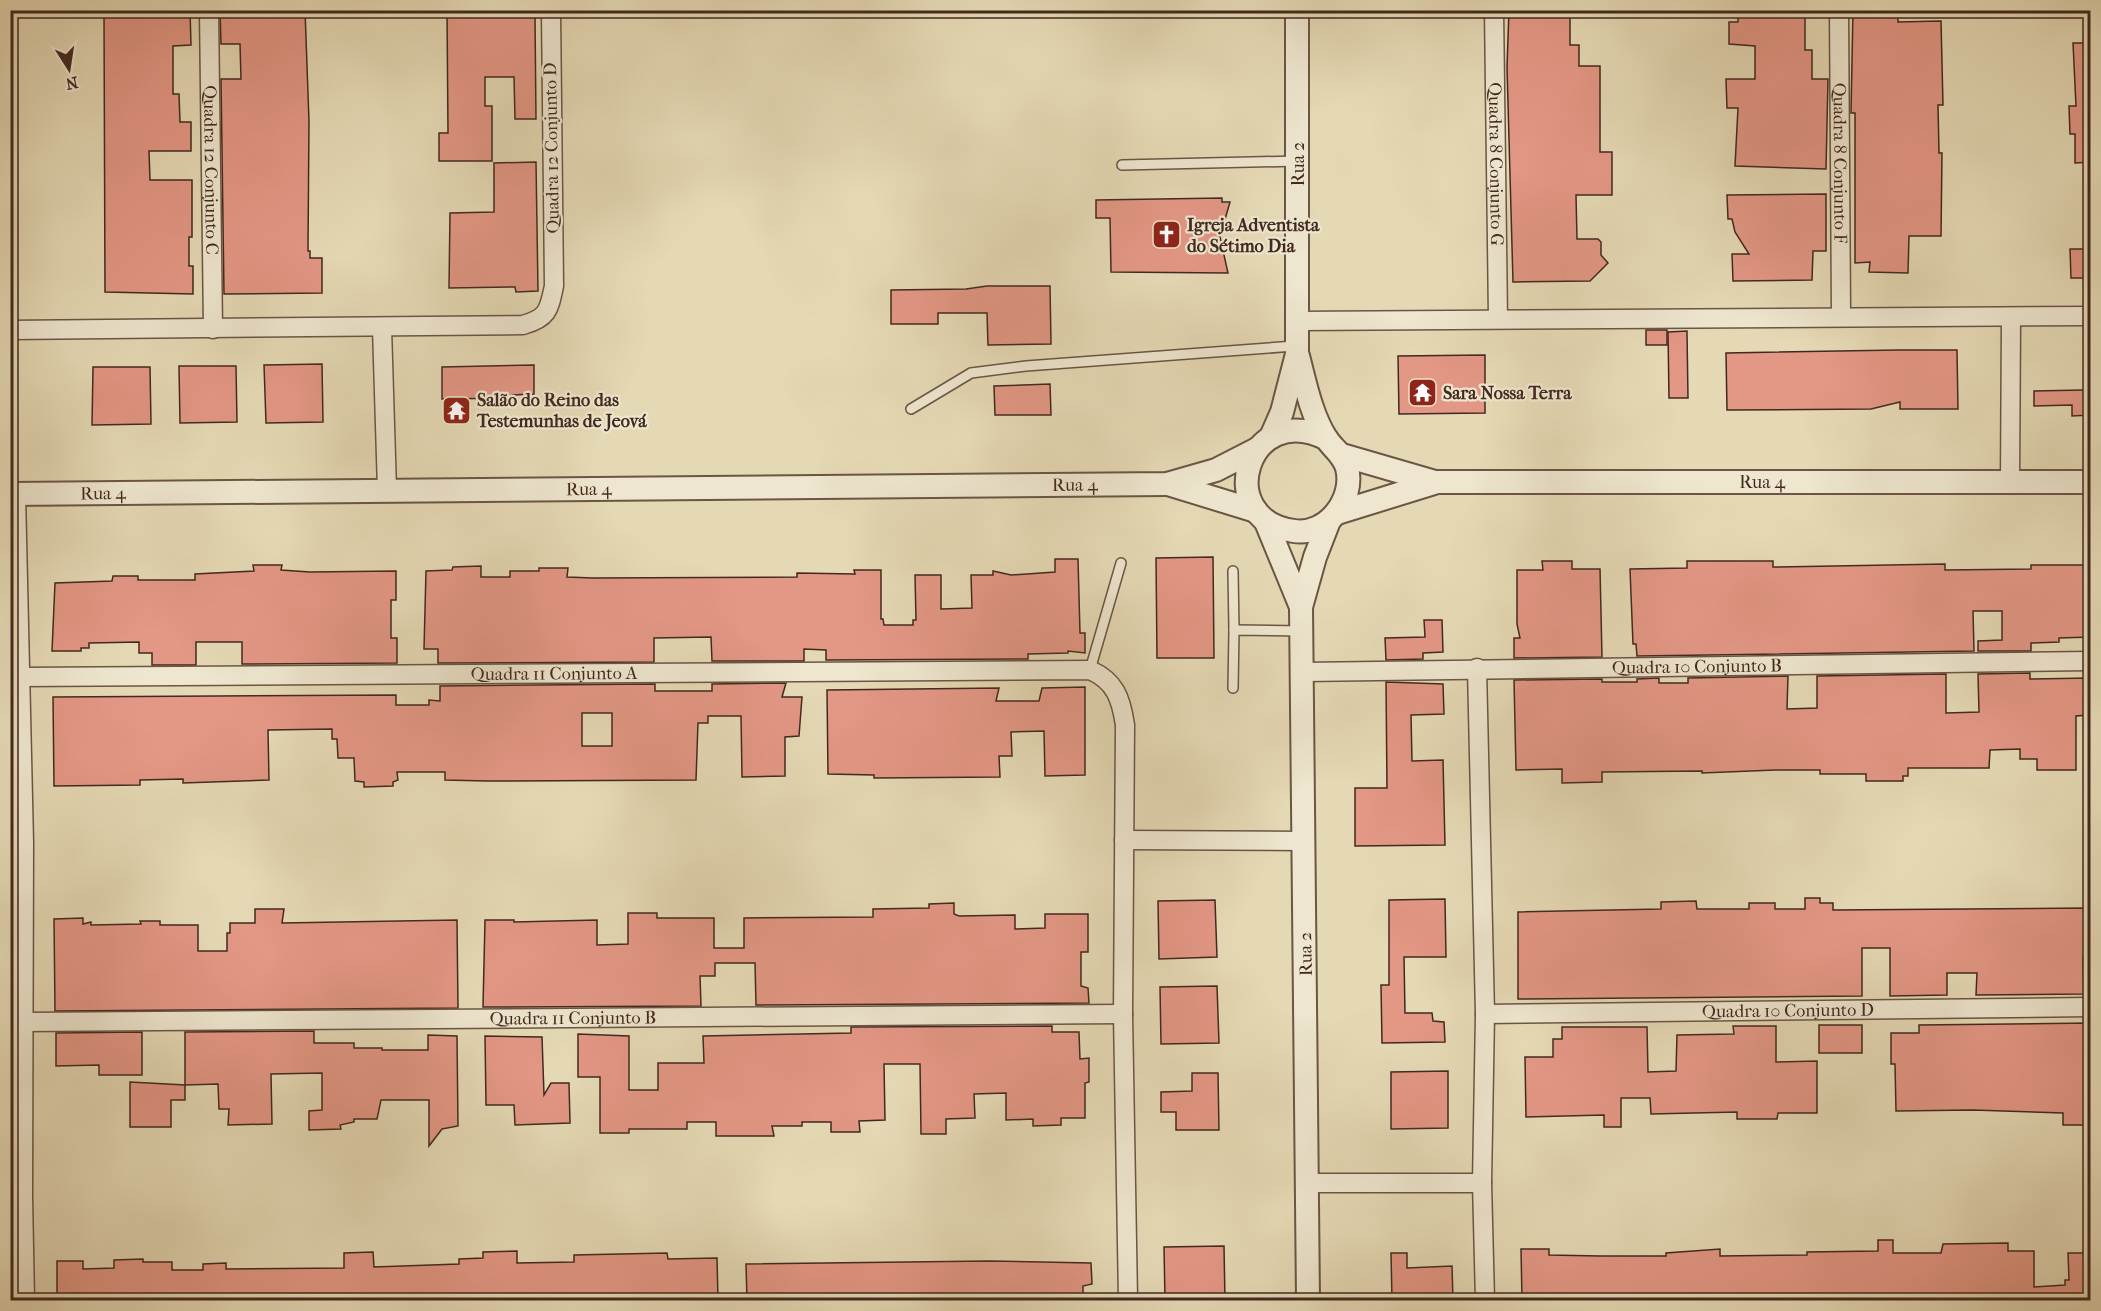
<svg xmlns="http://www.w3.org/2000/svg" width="2101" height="1311" font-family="'IM FELL French Canon',serif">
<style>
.building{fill:#e39785;stroke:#42291f;stroke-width:1.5;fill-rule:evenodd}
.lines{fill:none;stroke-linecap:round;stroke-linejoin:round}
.service-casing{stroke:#6b5544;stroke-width:12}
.minor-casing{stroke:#6b5544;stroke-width:21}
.tertiary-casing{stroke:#6b5544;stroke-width:26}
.service{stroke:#eee6cf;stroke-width:9}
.minor{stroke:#eee6cf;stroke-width:18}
.tertiary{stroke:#eee6cf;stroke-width:22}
.labels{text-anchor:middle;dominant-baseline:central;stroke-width:4.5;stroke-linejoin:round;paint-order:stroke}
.street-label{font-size:18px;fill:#42291f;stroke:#eee6cf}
.poi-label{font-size:18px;font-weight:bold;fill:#42291f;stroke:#eee6cf;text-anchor:start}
</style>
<rect width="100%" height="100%" fill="#e5d9b5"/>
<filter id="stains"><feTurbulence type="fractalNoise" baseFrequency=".00333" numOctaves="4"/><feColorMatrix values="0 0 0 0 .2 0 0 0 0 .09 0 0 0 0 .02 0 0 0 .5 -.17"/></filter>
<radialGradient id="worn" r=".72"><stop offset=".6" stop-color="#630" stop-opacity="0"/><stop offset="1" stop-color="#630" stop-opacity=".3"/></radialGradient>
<g class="building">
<path d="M 144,10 L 190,10 L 191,45 L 173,46 L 173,94 L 179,94 L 180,122 L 191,122 L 191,151 L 149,151 L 150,180 L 192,180 L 192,237 L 189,237 L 189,266 L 193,266 L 193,294 L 105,292 L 104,13 Z"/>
<path d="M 220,10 L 305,10 L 309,121 L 308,251 L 310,251 L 310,258 L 322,258 L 322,293 L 224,294 L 221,79 L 241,79 L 240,44 L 221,44 Z"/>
<path d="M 447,10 L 498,10 L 498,16 L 535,16 L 536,119 L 515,119 L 514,77 L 485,77 L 485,106 L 492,106 L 492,161 L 439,161 L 439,133 L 448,133 Z"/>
<path d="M 1509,10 L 1570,10 L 1570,45 L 1579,45 L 1579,66 L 1600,66 L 1600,152 L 1612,152 L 1612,195 L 1576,195 L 1577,239 L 1598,239 L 1601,242 L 1601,255 L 1608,263 L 1590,281 L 1513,282 L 1507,67 Z"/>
<path d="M 1738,10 L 1805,10 L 1805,50 L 1812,50 L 1812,79 L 1828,79 L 1826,169 L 1735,166 L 1738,108 L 1727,108 L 1726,79 L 1755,79 L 1755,46 L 1729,44 L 1729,22 L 1738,22 Z"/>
<path d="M 1853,10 L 1898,10 L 1898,22 L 1941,21 L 1943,105 L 1938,105 L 1939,153 L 1942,153 L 1941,236 L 1909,236 L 1908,273 L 1869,272 L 1870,262 L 1855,263 L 1855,113 L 1851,113 Z"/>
<path d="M 2073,43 L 2091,43 L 2091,162 L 2075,163 L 2075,134 L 2070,134 L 2069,106 L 2076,106 Z"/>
<path d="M 536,162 L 538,291 L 516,292 L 515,287 L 449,288 L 450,213 L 494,212 L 494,163 Z"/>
<path d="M 1826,194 L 1826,251 L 1813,251 L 1812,280 L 1733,281 L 1732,254 L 1749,254 L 1735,232 L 1732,219 L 1728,219 L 1727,195 Z"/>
<path d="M 1222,198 L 1222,202 L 1230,202 L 1220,237 L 1228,273 L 1111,272 L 1110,218 L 1096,218 L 1096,200 Z"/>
<path d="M 2070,249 L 2091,249 L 2091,278 L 2071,278 Z"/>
<path d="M 987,286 L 1050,286 L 1051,344 L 988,345 L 987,313 L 938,313 L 938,324 L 891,324 L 891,290 L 966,289 Z"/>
<rect x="1646" y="330" width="21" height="15"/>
<path d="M 1687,331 L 1688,398 L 1669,398 L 1668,332 Z"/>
<path d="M 1899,350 L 1957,350 L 1958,409 L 1900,409 L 1900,402 L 1871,409 L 1727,410 L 1726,353 Z"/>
<path d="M 1485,355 L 1485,413 L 1399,414 L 1398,356 Z"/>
<path d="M 322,364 L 323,422 L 266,423 L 264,365 Z"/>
<path d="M 534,365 L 534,394 L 513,395 L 513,398 L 442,399 L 442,367 Z"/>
<path d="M 179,366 L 236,366 L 237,422 L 180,423 Z"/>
<path d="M 93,367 L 150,367 L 151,424 L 92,425 Z"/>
<path d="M 1050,384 L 1051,415 L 995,415 L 994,386 Z"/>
<path d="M 2083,390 L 2091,390 L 2091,415 L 2072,416 L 2072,405 L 2034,406 L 2034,391 Z"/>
<path d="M 1213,557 L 1214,658 L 1157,658 L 1156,558 Z"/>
<path d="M 1055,559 L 1078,559 L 1080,633 L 1085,633 L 1085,653 L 1068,651 L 1068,653 L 1028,654 L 1028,659 L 826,660 L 826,650 L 804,649 L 804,661 L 712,661 L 711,637 L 654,638 L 654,662 L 438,663 L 438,649 L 424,649 L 426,571 L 452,570 L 453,567 L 481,566 L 481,577 L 510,577 L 510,571 L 539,571 L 539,568 L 568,568 L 567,577 L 593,578 L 797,577 L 797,573 L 855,574 L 854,570 L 881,570 L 881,619 L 883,619 L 884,625 L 913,625 L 913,620 L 916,620 L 915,575 L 941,575 L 941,609 L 972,608 L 971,575 L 993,575 L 993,571 L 1011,575 L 1055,572 Z"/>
<path d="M 1542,561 L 1572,561 L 1572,569 L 1600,569 L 1602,657 L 1514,658 L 1514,638 L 1520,638 L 1517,624 L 1517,570 L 1543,570 Z"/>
<path d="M 1687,561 L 1773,561 L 1773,567 L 1945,564 L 1945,570 L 2031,569 L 2031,565 L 2091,565 L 2091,637 L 2059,638 L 2059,642 L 2031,643 L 2031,651 L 1978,651 L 1978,641 L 2002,640 L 2002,611 L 1973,611 L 1974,651 L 1637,656 L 1636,644 L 1633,644 L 1630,569 L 1687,568 Z"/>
<path d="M 253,565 L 282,565 L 281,570 L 310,572 L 396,571 L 396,600 L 391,600 L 391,638 L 397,638 L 397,663 L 242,664 L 242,642 L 196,642 L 196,665 L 152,665 L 152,653 L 139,653 L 139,642 L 89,643 L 89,648 L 81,648 L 81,651 L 52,651 L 55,583 L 112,581 L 113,576 L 138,576 L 138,580 L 195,580 L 195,574 L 254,571 Z"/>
<path d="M 1424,620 L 1442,620 L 1443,652 L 1423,653 L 1423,659 L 1386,660 L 1385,638 L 1425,637 Z"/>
<path d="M 2030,673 L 2030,679 L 2090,678 L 2090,715 L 2076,716 L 2076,770 L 2037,770 L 2037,759 L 2020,759 L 2020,749 L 1990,750 L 1989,768 L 1908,768 L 1908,776 L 1903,776 L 1903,781 L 1866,781 L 1866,774 L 1820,774 L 1820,770 L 1775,770 L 1702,773 L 1702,771 L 1602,772 L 1602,782 L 1562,783 L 1562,769 L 1516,770 L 1514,680 L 1602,679 L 1602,682 L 1637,682 L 1637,679 L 1659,678 L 1659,683 L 1688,683 L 1688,678 L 1788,676 L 1787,709 L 1817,708 L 1817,676 L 1946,674 L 1946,713 L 1979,712 L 1978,674 Z"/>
<path d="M 1386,682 L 1443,684 L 1444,714 L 1411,715 L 1412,761 L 1443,760 L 1445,845 L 1355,846 L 1355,788 L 1387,788 Z"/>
<path d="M 786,683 L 782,697 L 802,697 L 799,736 L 785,737 L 785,776 L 742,777 L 741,716 L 708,716 L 708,723 L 698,723 L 696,780 L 487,781 L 445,780 L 445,772 L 397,772 L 398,780 L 393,782 L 393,786 L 364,787 L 364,782 L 355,781 L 354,758 L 338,758 L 337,739 L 332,739 L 332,729 L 268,730 L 269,780 L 183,783 L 183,779 L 140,780 L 140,785 L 54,786 L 53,697 L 396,695 L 396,705 L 429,705 L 429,700 L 440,701 L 440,686 L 655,684 L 655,691 L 712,691 L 712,684 ZM 582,713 L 612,713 L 612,746 L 582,746 Z"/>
<path d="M 1085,687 L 1085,775 L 1045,776 L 1044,731 L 1011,732 L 1012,756 L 999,756 L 1000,777 L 874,778 L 874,775 L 828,774 L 827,690 L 999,688 L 996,701 L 1039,701 L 1042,688 Z"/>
<path d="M 1805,898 L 1820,898 L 1820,903 L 1833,903 L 1833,910 L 2087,908 L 2088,957 L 2083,957 L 2084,994 L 1976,995 L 1977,973 L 1947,973 L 1947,995 L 1890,996 L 1890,948 L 1862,948 L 1862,996 L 1518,999 L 1518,912 L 1661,909 L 1661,902 L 1696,901 L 1697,909 L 1749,909 L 1749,903 L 1775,903 L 1775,909 L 1805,909 Z"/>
<path d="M 1445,899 L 1446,957 L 1404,957 L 1405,1013 L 1432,1013 L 1433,1021 L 1444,1022 L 1445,1042 L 1382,1043 L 1381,985 L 1389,985 L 1389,900 Z"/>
<path d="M 1215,900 L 1217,957 L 1159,959 L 1158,901 Z"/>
<path d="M 954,903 L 954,914 L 959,916 L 1015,915 L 1015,929 L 1045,928 L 1045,914 L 1088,914 L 1088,952 L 1081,952 L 1081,986 L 1088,988 L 1089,1003 L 756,1005 L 755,963 L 715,963 L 715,976 L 700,976 L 701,1006 L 483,1007 L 485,920 L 514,920 L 514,922 L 597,920 L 597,945 L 628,944 L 628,913 L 657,913 L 657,918 L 714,918 L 714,948 L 744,948 L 744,918 L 873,917 L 873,909 L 929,908 L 929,904 Z"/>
<path d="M 255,909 L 284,909 L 282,923 L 457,920 L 458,1008 L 55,1011 L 54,919 L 83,918 L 83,924 L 91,922 L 91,925 L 141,924 L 140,921 L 160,921 L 160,925 L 198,925 L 198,951 L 227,951 L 227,933 L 230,933 L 230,923 L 255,923 Z"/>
<path d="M 1217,986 L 1219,1043 L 1161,1044 L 1160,987 Z"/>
<path d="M 2091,1023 L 2091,1125 L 2063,1125 L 2063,1113 L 1973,1110 L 1896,1111 L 1895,1064 L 1891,1064 L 1891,1033 L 1919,1033 L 1919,1025 Z"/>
<rect x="1819" y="1025" width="43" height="28"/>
<path d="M 1052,1026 L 1052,1032 L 1079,1032 L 1080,1059 L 1089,1058 L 1089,1082 L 1085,1083 L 1085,1118 L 1061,1118 L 1061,1125 L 1033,1126 L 1033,1119 L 1006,1120 L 1006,1093 L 974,1094 L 975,1118 L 946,1119 L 946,1134 L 921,1134 L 920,1064 L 884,1064 L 885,1120 L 859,1121 L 860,1132 L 831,1132 L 831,1122 L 802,1122 L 802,1126 L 772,1126 L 774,1136 L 716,1136 L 716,1122 L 687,1122 L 687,1129 L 629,1129 L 629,1133 L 600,1133 L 600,1077 L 578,1077 L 578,1034 L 629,1036 L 629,1090 L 658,1090 L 658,1063 L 704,1063 L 703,1036 L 851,1033 L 851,1027 Z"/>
<path d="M 1733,1026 L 1776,1026 L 1776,1062 L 1817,1061 L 1817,1113 L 1778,1113 L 1777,1119 L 1737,1119 L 1737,1112 L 1651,1114 L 1650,1098 L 1621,1098 L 1621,1127 L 1604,1127 L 1604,1115 L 1526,1117 L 1525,1057 L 1553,1057 L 1553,1039 L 1562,1039 L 1562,1027 L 1647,1027 L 1648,1072 L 1676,1071 L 1677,1035 L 1734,1034 Z"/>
<path d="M 314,1031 L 314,1043 L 354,1043 L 354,1048 L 382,1048 L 382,1050 L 428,1050 L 428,1035 L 457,1036 L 458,1126 L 442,1129 L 429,1146 L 429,1100 L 381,1100 L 377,1119 L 354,1119 L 354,1122 L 340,1125 L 341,1129 L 309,1130 L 309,1111 L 322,1110 L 322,1073 L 271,1074 L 272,1124 L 228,1125 L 229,1109 L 219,1109 L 218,1084 L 185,1085 L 185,1032 Z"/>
<path d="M 142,1032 L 142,1075 L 99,1075 L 99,1065 L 56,1066 L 56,1033 Z"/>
<path d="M 485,1036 L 542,1037 L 544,1095 L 551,1083 L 569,1083 L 570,1123 L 515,1125 L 514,1105 L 486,1105 Z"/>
<path d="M 1448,1071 L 1448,1128 L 1391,1129 L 1391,1072 Z"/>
<path d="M 1192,1073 L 1218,1073 L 1219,1130 L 1176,1130 L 1176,1112 L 1161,1112 L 1161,1092 L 1192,1091 Z"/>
<path d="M 130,1082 L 185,1085 L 185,1100 L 171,1100 L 171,1127 L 130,1127 Z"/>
<path d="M 1878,1240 L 1893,1240 L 1893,1253 L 1941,1253 L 1943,1244 L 2008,1243 L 2008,1251 L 2034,1251 L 2034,1287 L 2065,1285 L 2065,1280 L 2069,1280 L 2068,1253 L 2088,1253 L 2089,1300 L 1522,1300 L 1521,1249 L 1549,1249 L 1549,1255 L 1600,1256 L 1666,1256 L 1666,1253 L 1720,1249 L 1720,1256 L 1807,1255 L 1807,1252 L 1878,1251 Z"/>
<path d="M 1224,1246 L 1225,1300 L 1165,1300 L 1164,1247 Z"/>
<path d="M 517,1251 L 517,1263 L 574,1262 L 574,1255 L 667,1253 L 668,1259 L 717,1258 L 718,1300 L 57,1300 L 57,1261 L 83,1261 L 83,1269 L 114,1268 L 114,1260 L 143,1259 L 143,1262 L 172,1262 L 172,1270 L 203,1270 L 203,1264 L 226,1263 L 226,1269 L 344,1268 L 344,1253 L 373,1252 L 374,1267 L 459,1264 L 459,1259 L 483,1258 L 483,1252 Z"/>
<path d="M 1391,1253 L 1407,1253 L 1407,1268 L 1452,1266 L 1453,1300 L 1392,1300 Z"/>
<path d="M 989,1261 L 1091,1263 L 1092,1284 L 1083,1286 L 1083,1300 L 747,1300 L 746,1264 Z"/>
</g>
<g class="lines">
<defs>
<g id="service">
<path d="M 1122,165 L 1298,161"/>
<path d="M 911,409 L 971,373 L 1026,366 L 1295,346"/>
<path d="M 1233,571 L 1234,630"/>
<path d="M 1090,670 L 1121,563"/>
<path d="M 1233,688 L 1234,630 L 1302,631"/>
<path d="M 10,1196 L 23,1196"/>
</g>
<g id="minor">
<path id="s1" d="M 209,10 L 213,329"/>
<path id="s2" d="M 1494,10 L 1498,319"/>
<path id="s3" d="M 1839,10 L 1841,315"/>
<path d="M 1298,321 L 2090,316"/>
<path d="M 382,328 L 387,490"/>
<path d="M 10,330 L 523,325 C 548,318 549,310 554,286 L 551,10"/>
<path d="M 2010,483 L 2011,318"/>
<path d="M 16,494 L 24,843 L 23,1196 L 25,1300"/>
<path d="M 1477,668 L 1485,1014 L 1482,1183 L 1485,1300"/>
<path id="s4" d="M 1303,672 L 2090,661"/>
<path id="s5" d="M 20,677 L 1090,670 C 1115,681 1121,698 1125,725 L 1123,1014 L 1128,1300"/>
<path d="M 1124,840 L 1305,841"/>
<path id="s6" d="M 1485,1014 L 2090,1007"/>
<path id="s7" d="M 24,1022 L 1123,1014"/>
<path d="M 1308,1183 L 1482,1183"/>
</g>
<g id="tertiary">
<path d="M 1298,356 C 1305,383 1311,414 1326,438 C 1333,449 1343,454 1347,468 C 1355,499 1327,536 1294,531 C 1211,520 1247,398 1327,439"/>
<path d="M 1271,437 L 1282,412 L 1297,354 L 1297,10"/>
<path id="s8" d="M 1342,455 L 1435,482 L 2090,482"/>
<path d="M 1168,484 L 1256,511"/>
<path id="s9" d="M 10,494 L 1167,484 L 1216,470 L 1257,449"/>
<path d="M 1337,513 L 1434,483"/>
<path d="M 1266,522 L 1301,607"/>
<path d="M 1308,1300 L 1301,607 L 1315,557 L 1329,521"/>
</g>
</defs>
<use href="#service" class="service-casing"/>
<use href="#minor" class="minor-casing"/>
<use href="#tertiary" class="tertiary-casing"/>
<use href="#service" class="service"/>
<use href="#minor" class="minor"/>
<use href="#tertiary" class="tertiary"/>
</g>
<defs>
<symbol id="church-square" viewBox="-11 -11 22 22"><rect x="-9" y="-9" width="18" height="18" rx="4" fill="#8f2418" stroke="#eee6cf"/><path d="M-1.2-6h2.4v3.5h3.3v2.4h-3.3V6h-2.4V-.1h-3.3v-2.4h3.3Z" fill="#fff"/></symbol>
<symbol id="temple-square" viewBox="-11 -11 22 22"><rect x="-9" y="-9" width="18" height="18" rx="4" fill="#8f2418" stroke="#eee6cf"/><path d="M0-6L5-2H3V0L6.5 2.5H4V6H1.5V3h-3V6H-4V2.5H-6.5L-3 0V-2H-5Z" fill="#fff"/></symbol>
</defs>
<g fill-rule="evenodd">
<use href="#church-square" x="1150" y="218" width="33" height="33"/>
<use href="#temple-square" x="1406" y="376" width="33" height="33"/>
<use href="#temple-square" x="440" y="394" width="33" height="33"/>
</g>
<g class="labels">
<g class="street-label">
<text transform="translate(552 148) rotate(-91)">Quadra 12 Conjunto D</text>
<text stroke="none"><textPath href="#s3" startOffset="153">Quadra 8 Conjunto F</textPath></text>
<text transform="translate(1298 164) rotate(-90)">Rua 2</text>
<text stroke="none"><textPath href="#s2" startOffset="154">Quadra 8 Conjunto G</textPath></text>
<text stroke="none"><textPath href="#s1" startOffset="160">Quadra 12 Conjunto C</textPath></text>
<text stroke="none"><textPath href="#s8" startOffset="424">Rua 4</textPath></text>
<text stroke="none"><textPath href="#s9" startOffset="1065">Rua 4</textPath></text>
<text stroke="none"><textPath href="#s9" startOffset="579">Rua 4</textPath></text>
<text stroke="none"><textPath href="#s9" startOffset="93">Rua 4</textPath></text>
<text stroke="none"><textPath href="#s4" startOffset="394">Quadra 10 Conjunto B</textPath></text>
<text stroke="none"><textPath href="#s5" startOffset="534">Quadra 11 Conjunto A</textPath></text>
<text transform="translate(1306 954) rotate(-91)">Rua 2</text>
<text stroke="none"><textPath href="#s6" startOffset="303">Quadra 10 Conjunto D</textPath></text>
<text stroke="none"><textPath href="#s7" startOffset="549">Quadra 11 Conjunto B</textPath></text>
</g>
<g class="poi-label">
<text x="1187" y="225">Igreja Adventista<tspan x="1187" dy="21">do Sétimo Dia</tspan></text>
<text x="1443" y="393">Sara Nossa Terra</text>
<text x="477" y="400">Salão do Reino das<tspan x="477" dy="21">Testemunhas de Jeová</tspan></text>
</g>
</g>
<rect width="2101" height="1311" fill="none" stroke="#e5d9b5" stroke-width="36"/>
<rect x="12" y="12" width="2077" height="1287" fill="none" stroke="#42291f" stroke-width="3"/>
<rect x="18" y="18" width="2065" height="1275" fill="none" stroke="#42291f" stroke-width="1.5"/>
<g transform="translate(69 69) rotate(168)" stroke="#eee6cf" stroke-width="4.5" paint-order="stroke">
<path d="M0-4.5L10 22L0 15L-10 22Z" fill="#42291f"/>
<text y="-9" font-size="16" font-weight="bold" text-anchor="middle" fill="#42291f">N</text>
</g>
<rect width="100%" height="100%" filter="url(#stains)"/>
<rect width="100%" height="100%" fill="url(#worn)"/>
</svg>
